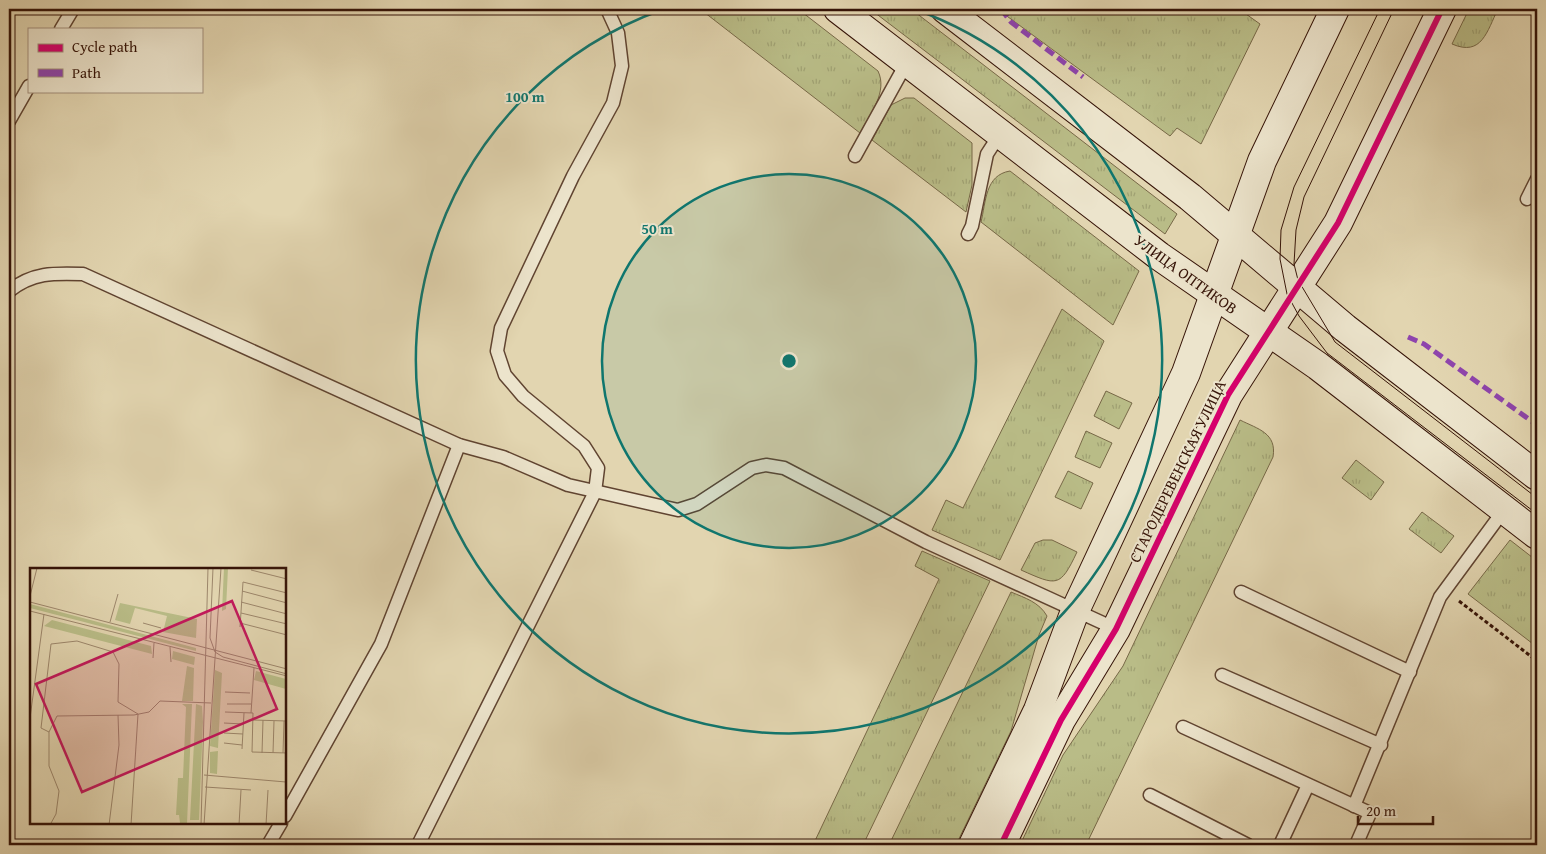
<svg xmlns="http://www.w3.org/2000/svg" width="1546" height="854" font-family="'Gentium Book Plus',serif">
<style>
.grass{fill:url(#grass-tufts);stroke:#776847}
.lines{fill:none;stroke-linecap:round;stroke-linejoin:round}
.lane-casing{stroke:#604431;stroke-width:15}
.secondary-casing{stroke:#351307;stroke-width:30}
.path{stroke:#351307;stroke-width:3;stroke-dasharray:4 2.5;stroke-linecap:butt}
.lane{stroke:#ece4cc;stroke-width:12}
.secondary{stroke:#ece4cc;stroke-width:28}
.tram{stroke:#351307;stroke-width:1}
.quiet{stroke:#8e44ad;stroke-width:5;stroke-dasharray:10 5;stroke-linecap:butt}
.cycleway-casing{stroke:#ece4cc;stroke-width:9}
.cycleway{stroke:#d6006c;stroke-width:6}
.ring{fill:none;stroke:#0f766e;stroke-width:2.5}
.labels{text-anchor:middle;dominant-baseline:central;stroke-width:4;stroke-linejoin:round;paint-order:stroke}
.street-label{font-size:16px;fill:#351307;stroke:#ece4cc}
.inset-road{fill:none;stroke:#9d876c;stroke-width:1}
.view{fill:#c2185b;fill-opacity:0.15;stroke:#c2185b;stroke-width:2.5}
.inset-edge{fill:none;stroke:#351307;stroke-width:2.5}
.centre{fill:#0f766e;stroke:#ece4cc;stroke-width:2.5}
.ring-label{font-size:15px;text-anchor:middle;font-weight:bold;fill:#0f766e;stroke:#ece4cc;stroke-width:4;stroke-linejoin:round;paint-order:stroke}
</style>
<defs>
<pattern id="grass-tufts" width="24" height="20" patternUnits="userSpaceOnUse" patternTransform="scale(1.25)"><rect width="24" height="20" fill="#b9bc87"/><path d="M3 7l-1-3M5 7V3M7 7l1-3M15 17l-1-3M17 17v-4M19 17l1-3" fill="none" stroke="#a0a173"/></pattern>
</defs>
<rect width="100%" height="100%" fill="#e2d5b0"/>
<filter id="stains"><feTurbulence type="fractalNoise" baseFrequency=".004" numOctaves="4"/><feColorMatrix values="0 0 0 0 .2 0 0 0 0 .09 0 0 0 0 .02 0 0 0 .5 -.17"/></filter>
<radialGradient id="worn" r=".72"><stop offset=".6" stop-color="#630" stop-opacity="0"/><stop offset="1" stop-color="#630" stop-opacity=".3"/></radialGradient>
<g class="grass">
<path d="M 700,9 L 798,9 L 878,71 C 888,92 870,114 860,133 Z"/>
<path d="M 870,9 L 911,9 L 1177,214 L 1165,234 Z"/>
<path d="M 1002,9 L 1239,9 L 1260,24 L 1201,144 L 1177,128 L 1170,136 L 1000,11 Z"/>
<path d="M 1469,9 L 1498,9 C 1487,31 1482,57 1452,44 Z"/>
<path d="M 905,98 L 914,98 L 972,143 L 972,185 L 966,212 L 872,140 L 891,105 Z"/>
<path d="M 1010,171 L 1139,271 L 1113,325 L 981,222 C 986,202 985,175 1010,171 Z"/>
<path d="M 1062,309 L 1104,341 L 1000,560 L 932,530 L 946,500 L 963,508 Z"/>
<path d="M 1106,391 L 1132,403 L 1119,429 L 1094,416 Z"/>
<path d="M 1240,420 C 1258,429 1277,433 1273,457 L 1086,845 L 1020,845 L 1063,755 L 1123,666 Z"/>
<path d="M 1086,431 L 1112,443 L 1100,468 L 1075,457 Z"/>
<path d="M 1356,460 L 1384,482 L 1371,500 L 1342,478 Z"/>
<path d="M 1068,471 L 1093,483 L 1081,509 L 1055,497 Z"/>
<path d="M 1422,512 L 1454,536 L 1441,553 L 1409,529 Z"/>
<path d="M 1043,540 L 1052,540 L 1077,552 C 1060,588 1057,586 1021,570 L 1035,543 Z"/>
<path d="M 1510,540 L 1537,561 L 1537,647 L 1468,594 Z"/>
<path d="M 922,551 L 990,581 L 863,845 L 813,845 L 939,579 L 915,566 Z"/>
<path d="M 1011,592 C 1025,598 1039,602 1047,616 L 1039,635 L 1011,731 L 956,845 L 889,845 Z"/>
</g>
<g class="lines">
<defs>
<g id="lane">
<path d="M 61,29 L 73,9"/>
<path d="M 9,121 L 29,86"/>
<path d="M 855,156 L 907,62"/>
<path d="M 1527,199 L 1537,179"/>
<path d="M 968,234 L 972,226 L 987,154 L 1000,134"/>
<path d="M 9,291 C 33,272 54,273 83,274 L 459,445 L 503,457 L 568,485 L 678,510 L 697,504 L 752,468 L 766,465 L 784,468 L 926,542 L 1116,629"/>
<path d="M 1241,592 L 1410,672"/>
<path d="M 1222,675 L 1381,745"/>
<path d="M 1183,727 L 1370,813 L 1356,845"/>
<path d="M 1150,795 L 1248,845"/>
<path d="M 1354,806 L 1440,597 L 1504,510"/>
<path d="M 285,816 L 381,644 L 459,445"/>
<path d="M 268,845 L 281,823"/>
<path d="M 418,845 L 595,492 L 598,468 L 584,446 L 523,396 L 505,375 L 497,351 L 501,328 L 573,176 L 613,103 L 622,66 L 618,33 L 607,9"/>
<path d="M 1280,845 L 1308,785"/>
</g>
<g id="secondary">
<path d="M 838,9 L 1159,256 L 1318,366 L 1537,535"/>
<path d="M 945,9 L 1190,197 L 1345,328 L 1537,476"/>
<path d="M 973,845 L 1038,710 L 1075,611 L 1186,373 L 1262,161 L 1335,9"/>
<path d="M 1001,845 L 1061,720 L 1116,629 L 1228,395 L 1338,223 L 1442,9"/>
</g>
</defs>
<use href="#lane" class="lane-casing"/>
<use href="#secondary" class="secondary-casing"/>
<path class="path" d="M 1459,601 L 1537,661"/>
<use href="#lane" class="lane"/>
<use href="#secondary" class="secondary"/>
<g class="tram">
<path d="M 1380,9 L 1294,187 L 1281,230 L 1280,259 L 1287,294 L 1299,316 L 1327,353 L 1537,514"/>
<path d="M 1394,9 L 1304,197 L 1296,230 L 1294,264 L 1298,280 L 1335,342 L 1537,498"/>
</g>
<g class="quiet">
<path d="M 1001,9 L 1011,22 L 1083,77"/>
<path d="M 1408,337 L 1424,344 L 1537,425"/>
</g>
<defs>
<path id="cycleway" d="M 1001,845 L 1061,720 L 1116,629 L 1228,395 L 1338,223 L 1442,9"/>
</defs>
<use href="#cycleway" class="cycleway-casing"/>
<use href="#cycleway" class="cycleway"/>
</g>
<circle cx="789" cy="361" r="187" fill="#0f766e" fill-opacity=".12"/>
<g class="ring">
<circle cx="789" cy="361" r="187"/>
<path d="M914 9A373 373 0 1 1 664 9"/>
</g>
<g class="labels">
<g class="street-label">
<text transform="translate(1186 274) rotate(36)">УЛИЦА ОПТИКОВ</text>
<text transform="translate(1177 471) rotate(-64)">СТАРОДЕРЕВЕНСКАЯ УЛИЦА</text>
</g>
</g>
<g transform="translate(30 568)">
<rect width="256" height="256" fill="#e2d5b0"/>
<path d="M 194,0 L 198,0 L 196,41 L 192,43 ZM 90,35 L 167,51 L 166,70 L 133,64 L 137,48 L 105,40 L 100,56 L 85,52 ZM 0,36 L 166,80 L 166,83 L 0,40 ZM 22,52 L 121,78 L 122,86 L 14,58 ZM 143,83 L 165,89 L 164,97 L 142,91 ZM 157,98 L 164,100 L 163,133 L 152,133 ZM 185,102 L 192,105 L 188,180 L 180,178 ZM 226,103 L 256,111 L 256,121 L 224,112 ZM 152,136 L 162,136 L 157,256 L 150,255 L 149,247 L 146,247 L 148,210 L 153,210 L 156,139 ZM 166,136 L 172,138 L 173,154 L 169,252 L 160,252 ZM 188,183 L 187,206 L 180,205 L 180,184 Z" fill="#b9bc87"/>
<path class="inset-road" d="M 183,0 L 180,70 L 185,84 L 193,89 L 257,106M 221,2 L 257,11M 212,23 L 257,35M 0,28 L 7,0M 0,34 L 257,101M 211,34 L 257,46M 0,43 L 257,108M 211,45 L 257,56M 80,54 L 88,26M 113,55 L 131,60M 210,55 L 257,67M 210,59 L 213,14 L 257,25M 140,79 L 141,94M 123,90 L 124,75M 195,124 L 220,125M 197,136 L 221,136M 195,144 L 223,145 L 222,184 L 257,185M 221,145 L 224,100M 0,150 L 14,46M 223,152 L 257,153M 194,155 L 213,156M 19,164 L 11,160 L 21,76 L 47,73 L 83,84 L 89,96 L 88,134 L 108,146 L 101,257M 194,165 L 213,166M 194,175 L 212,177M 212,181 L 214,145M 232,185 L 233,152M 243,185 L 244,153M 253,185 L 254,153M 174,207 L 256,214 L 256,229M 175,219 L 221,222M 20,257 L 26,246 L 29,223 L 19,198 L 19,164 L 27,148 L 104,147 L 119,144 L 130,133 L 181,135M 79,257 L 89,177 L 88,147M 171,257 L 178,0M 174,257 L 191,0M 209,257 L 211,222M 236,257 L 238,222"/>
<path class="view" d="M 202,33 L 247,141 L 52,224 L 6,116 Z"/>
<rect width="256" height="256" class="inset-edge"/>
</g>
<circle cx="789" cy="361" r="8" class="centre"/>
<g class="ring-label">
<text x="525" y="102">100 m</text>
<text x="657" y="234">50 m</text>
</g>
<rect width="1546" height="854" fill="none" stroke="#e2d5b0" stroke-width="30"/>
<rect x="10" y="10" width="1526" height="834" fill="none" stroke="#351307" stroke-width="2.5"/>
<rect x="15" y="15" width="1516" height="824" fill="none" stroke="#351307"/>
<rect x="28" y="28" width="175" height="65" fill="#ece4cc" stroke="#a3907d"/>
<rect x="38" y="44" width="25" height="8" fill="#d6006c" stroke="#a3907d"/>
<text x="72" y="52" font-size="15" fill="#351307">Cycle path</text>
<rect x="38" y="69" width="25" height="8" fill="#8e44ad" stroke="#a3907d"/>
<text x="72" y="78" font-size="15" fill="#351307">Path</text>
<path d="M1358 816v8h75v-8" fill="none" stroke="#351307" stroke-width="2.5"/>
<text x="1366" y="816" font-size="15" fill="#351307" stroke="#ece4cc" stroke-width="4" paint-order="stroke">20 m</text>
<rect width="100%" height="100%" filter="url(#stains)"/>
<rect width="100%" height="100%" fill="url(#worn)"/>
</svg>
